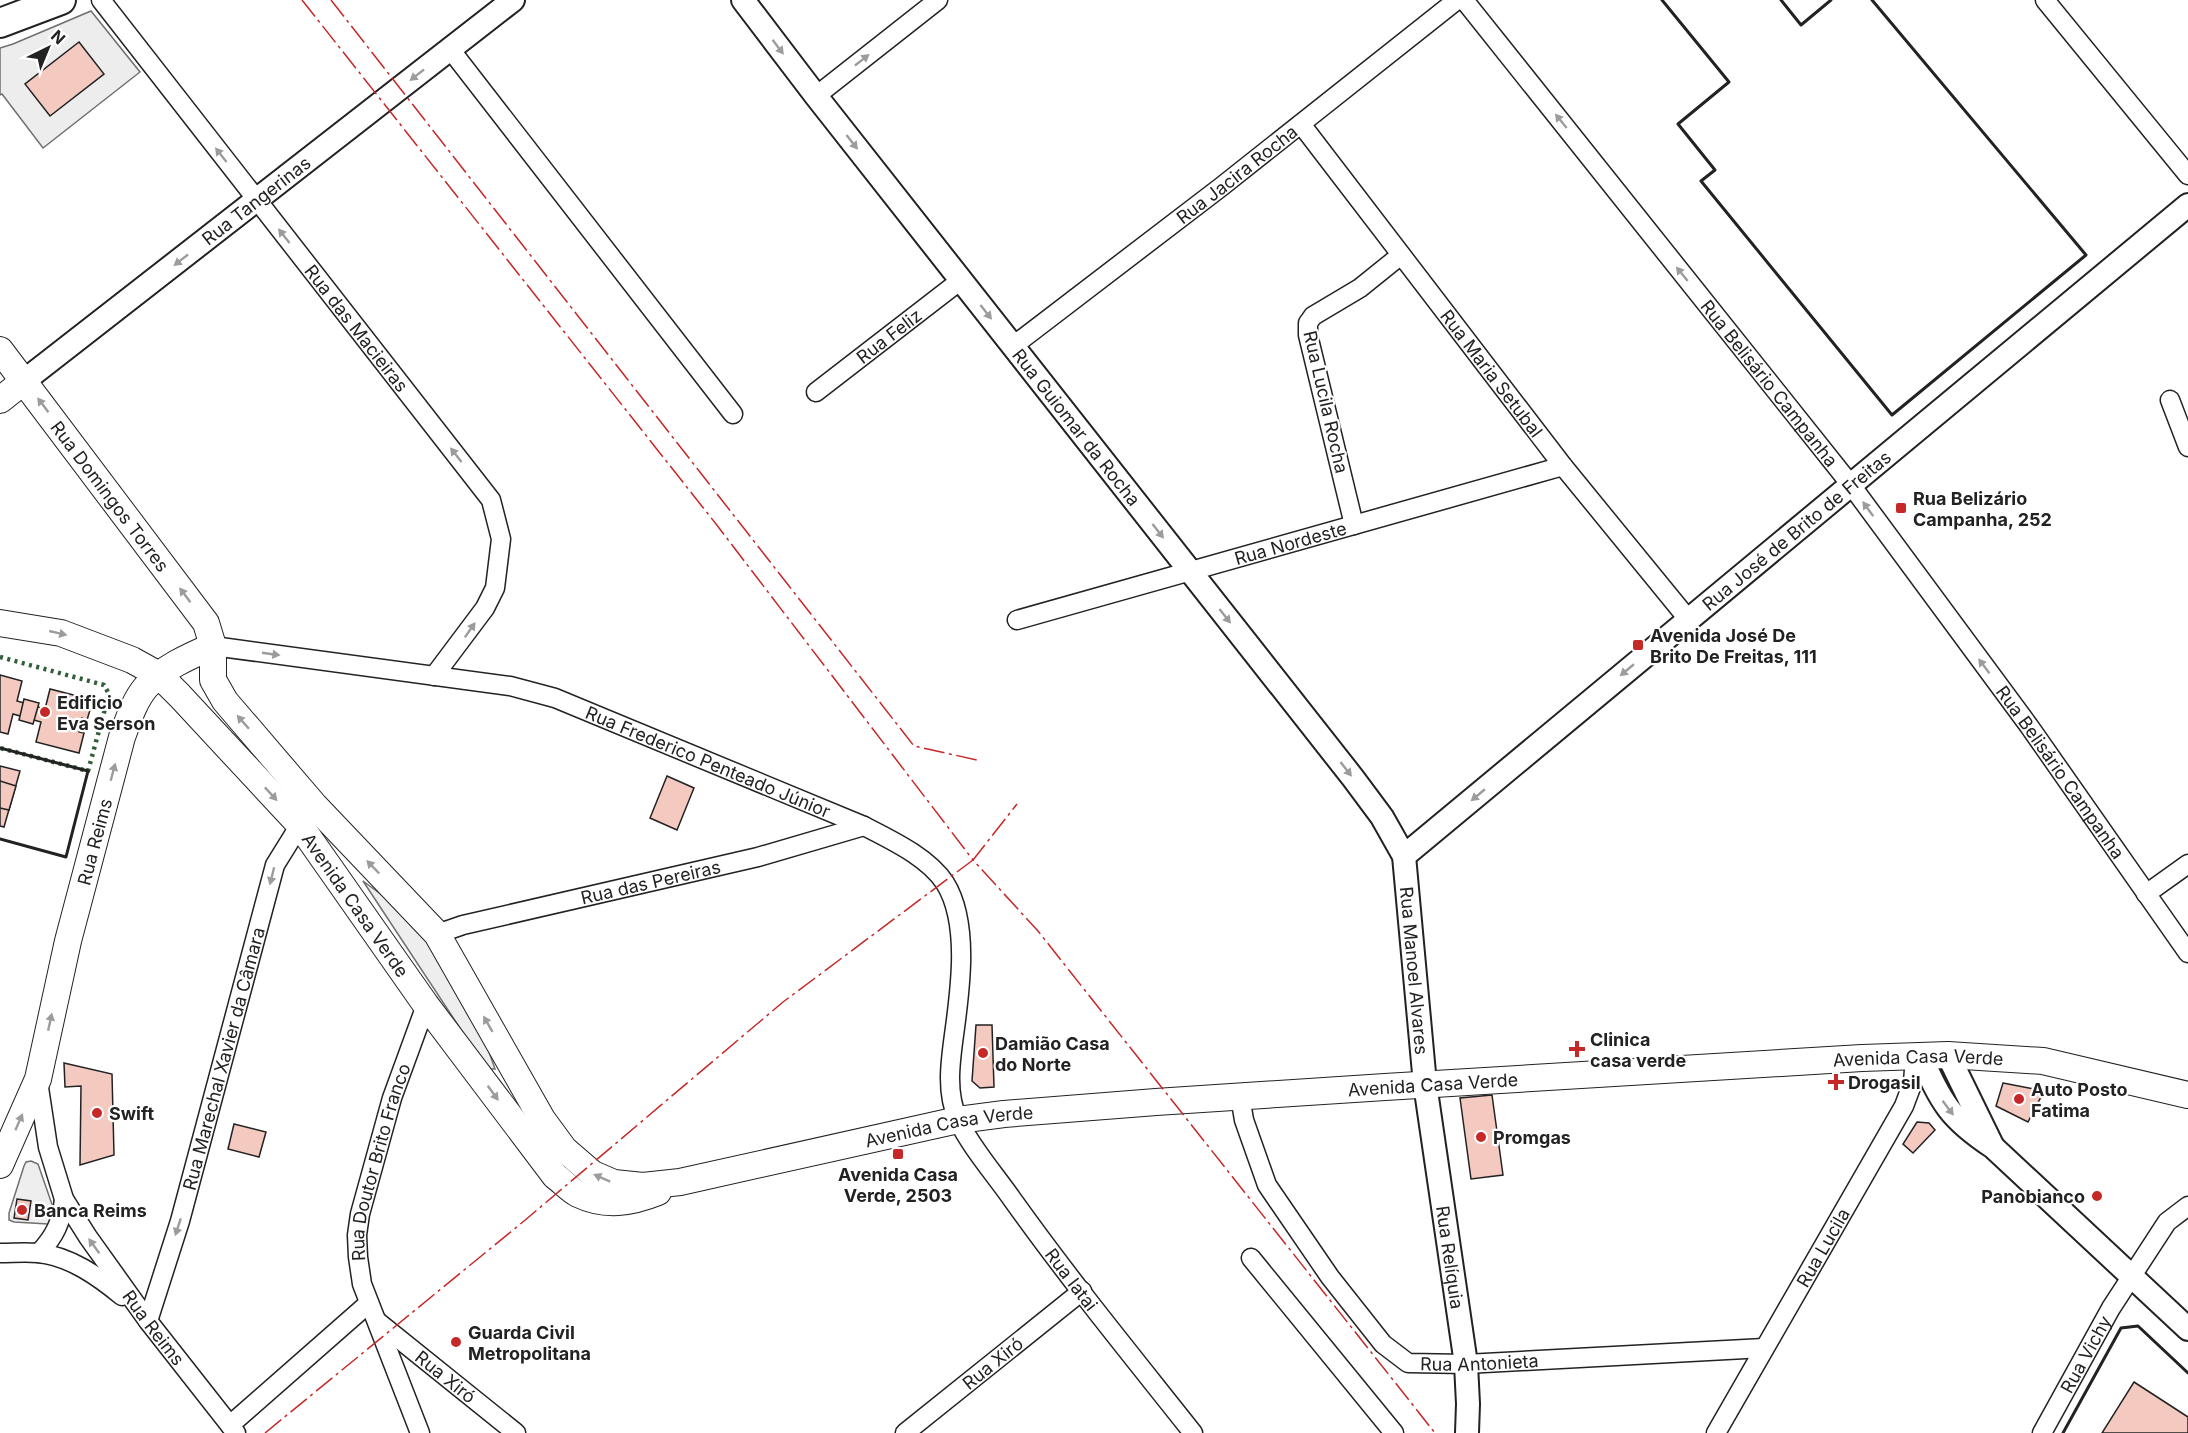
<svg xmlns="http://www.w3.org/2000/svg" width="2188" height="1433" font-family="Inter,sans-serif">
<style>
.green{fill:#eee;stroke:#6f6f6f;stroke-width:1.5}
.parking{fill:#ededed;stroke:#6f6f6f;stroke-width:1.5}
.building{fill:#f3c9c0;stroke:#222;stroke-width:1.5}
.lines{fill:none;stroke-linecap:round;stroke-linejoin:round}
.minor-casing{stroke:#222;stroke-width:21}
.tertiary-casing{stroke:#222;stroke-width:26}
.secondary-casing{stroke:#222;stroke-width:28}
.primary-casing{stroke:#222;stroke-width:32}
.minor{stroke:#fff;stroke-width:18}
.tertiary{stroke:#fff;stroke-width:22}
.secondary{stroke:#fff;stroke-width:26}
.primary{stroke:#fff;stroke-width:28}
.hedge{stroke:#2f5e38;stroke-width:4.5;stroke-dasharray:3 4.5;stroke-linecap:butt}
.wall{stroke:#222;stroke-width:3}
.power{stroke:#c62828;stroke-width:1.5;stroke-dasharray:21 4.5 3 4.5;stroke-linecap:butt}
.oneway{fill:#9c9c9c}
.poi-dot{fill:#c62828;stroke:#fff;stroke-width:2}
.labels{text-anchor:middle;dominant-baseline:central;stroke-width:4.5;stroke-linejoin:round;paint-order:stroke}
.street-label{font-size:18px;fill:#222;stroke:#fff}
.poi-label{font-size:18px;font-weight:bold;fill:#222;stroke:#fff;text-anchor:start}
</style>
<rect width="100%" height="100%" fill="#fff"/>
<g class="green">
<path d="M 363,881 L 413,918 L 486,1043 L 495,1069 L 487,1069 Z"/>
<path d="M 31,1161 L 38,1164 L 55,1213 L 54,1220 L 48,1224 L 14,1222 L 9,1220 L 9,1213 L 24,1166 L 26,1162 Z"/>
</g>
<path class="parking" d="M 91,11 L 140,72 L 43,148 L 2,94 L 0,95 L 0,48 L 13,44 Z"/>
<g class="building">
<path d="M 79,42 L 104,74 L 50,116 L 25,84 Z"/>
<path d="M 0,675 L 22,681 L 17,701 L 45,709 L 50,689 L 93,700 L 87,720 L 82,718 L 79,732 L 84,733 L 79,753 L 36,742 L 41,722 L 13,714 L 8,734 L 0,732 Z"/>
<path d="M 24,699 L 39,703 L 33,724 L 19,720 Z"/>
<path d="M 0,766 L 20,771 L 4,827 L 0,826 Z"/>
<path d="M 667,776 L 694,788 L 677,830 L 650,818 Z"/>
<path d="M 0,781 L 16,786 L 9,810 L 0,808 Z"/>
<path d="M 976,1025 L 992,1025 L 994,1087 L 980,1088 L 972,1081 Z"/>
<path d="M 64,1063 L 112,1074 L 114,1155 L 80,1165 L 81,1086 L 65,1087 Z"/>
<path d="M 2003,1083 L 2044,1091 L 2028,1122 L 1996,1106 Z"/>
<path d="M 1492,1095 L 1503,1175 L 1471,1179 L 1460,1098 Z"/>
<path d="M 1917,1122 L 1929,1123 L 1935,1130 L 1913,1153 L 1903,1144 Z"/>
<path d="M 234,1124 L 266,1132 L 259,1157 L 228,1149 Z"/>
<path d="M 17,1199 L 31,1201 L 28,1220 L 14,1218 Z"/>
<path d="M 2134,1382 L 2188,1417 L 2188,1433 L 2102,1433 Z"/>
</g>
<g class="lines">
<defs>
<g id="minor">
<path id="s1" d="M 101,0 L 491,500 L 501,539 L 495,588 L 485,608 L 434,676"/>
<path id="s2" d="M 1464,0 L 1851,485 L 2029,726 L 2188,953"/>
<path d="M 2045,0 L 2188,175"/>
<path d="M 450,49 L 733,414"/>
<path d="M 816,96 L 938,0"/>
<path id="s3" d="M 1301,124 L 1563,466 L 1688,619"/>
<path id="s4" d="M 1013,346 L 1221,187 L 1457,0"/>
<path id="s5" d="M 816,392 L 961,280"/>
<path d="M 2170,400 L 2188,447"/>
<path d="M 1354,525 L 1308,335 L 1308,323 L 1313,316 L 1360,288 L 1401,255"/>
<path id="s6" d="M 1017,620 L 1563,466"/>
<path id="s7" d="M 213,646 L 510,686 L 555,698 L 864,826 C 891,840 928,857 945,883 C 970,923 960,991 954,1035 C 950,1064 946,1093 958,1120 C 970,1146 996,1176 1012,1199 C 1069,1279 1132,1356 1193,1433"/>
<path d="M 2146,894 L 2188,864"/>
<path id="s8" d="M 437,934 L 463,925 L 758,857 L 864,826"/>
<path id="s9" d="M 38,1081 L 48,1147 L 64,1199 L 88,1237 L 148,1321 L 236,1433"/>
<path id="s10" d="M 1240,1096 L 1244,1120 L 1267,1185 L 1330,1277 L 1383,1344 L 1408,1363 L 1466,1364 L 1764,1348"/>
<path d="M 0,1253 C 13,1253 26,1252 38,1253 C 70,1256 99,1277 122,1296"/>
<path d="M 39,1253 C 55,1236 62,1221 64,1199"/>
<path d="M 1251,1258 L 1394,1433"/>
<path id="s11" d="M 148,1321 L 180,1221 L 275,865 L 306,815"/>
<path id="s12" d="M 378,1322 L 516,1433"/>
<path d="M 230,1425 L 369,1303"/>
<path id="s13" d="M 420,1433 L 362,1284 L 358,1257 L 357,1235 L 360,1214 L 392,1098 L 426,1005"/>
<path id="s14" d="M 905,1433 L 1082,1291"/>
<path id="s15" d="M 1716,1433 L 1904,1106 L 1913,1082 L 1915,1057"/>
<path id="s16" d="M 2042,1433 L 2111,1308 L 2167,1222 L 2188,1206"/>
</g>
<g id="tertiary">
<path id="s17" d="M 743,0 L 816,96 L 1353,778 L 1382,817 L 1404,856 L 1425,1084 L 1466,1364 L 1468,1404 L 1467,1433"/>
<path id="s18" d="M 24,381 L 513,0"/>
<path id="s19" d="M 1404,856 L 2188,205"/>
<path d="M 1948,1055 L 1992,1145"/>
<path d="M 1921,1057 C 1942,1103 1949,1118 1993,1147 L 2188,1329"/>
</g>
<g id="secondary">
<path id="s20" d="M 0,350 L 206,623 L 213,646 L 213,680 L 225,701 L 315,806 L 437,934 L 542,1119 L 564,1149 L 593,1174 L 614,1183 L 643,1186 L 680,1182 L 958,1120 L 1004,1114 L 1156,1102 L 1385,1087 L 1862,1058 L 1948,1055 L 2043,1061 L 2188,1095"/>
<path d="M 0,400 L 24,381"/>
<path id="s21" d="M 0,623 L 61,633 L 132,660 L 159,675 L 180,696 L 299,824 L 426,1005 L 555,1176 C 562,1181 570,1190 578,1194 C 605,1207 631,1203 658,1192"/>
<path id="s22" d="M 0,1165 L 38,1079 L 68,941 L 122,737 C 128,721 134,701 146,687 C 162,668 190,656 213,646"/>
</g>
<path id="primary" d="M 0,23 L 61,0"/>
</defs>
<use href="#minor" class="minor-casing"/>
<use href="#tertiary" class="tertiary-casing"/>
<use href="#secondary" class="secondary-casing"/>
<use href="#primary" class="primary-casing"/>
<use href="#minor" class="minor"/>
<use href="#tertiary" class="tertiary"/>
<use href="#secondary" class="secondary"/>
<use href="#primary" class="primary"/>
<path class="hedge" d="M 0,657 L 104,685 L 109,694 L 88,771 L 0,748"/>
<g class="wall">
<path d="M 1662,0 L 1729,82 L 1678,124 L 1715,170 L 1701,181 L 1892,415 L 2086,255 L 1872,0"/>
<path d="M 1781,0 L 1801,25 L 1831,0"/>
<path d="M 0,748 L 88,771 L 66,857 L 0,839"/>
<path d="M 2063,1433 L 2121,1328 L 2138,1326 L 2188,1373"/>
</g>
<g class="power">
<path d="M 302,0 L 716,524 L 973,860 L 1017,804"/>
<path d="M 331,0 L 914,746 L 977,760"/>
<path d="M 265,1433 L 524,1221 L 783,1002 L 973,860 L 1038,931 L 1435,1433"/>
</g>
</g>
<defs><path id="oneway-solid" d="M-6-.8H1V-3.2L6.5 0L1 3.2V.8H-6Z" transform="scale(1.5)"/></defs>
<g class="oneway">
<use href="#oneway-solid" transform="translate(778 47) rotate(53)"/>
<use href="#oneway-solid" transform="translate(862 60) rotate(-38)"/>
<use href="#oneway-solid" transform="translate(417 75) rotate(142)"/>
<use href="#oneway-solid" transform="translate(1561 121) rotate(-129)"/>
<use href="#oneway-solid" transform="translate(852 142) rotate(52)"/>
<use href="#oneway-solid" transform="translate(221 155) rotate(-128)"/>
<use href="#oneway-solid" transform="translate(284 236) rotate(-128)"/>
<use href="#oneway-solid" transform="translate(181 260) rotate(142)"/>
<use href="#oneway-solid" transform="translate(1682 274) rotate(-129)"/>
<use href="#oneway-solid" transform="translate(986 312) rotate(52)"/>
<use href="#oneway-solid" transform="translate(43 405) rotate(-127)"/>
<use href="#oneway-solid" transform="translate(456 455) rotate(-128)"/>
<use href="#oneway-solid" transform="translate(1868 509) rotate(-126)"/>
<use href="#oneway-solid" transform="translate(1158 531) rotate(52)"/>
<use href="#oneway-solid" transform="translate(185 595) rotate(-127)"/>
<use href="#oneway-solid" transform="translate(1225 616) rotate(52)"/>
<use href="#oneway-solid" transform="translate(470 630) rotate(-55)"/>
<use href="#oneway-solid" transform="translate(58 633) rotate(13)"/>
<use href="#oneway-solid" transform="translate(271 654) rotate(8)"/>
<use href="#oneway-solid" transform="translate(1984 666) rotate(-127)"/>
<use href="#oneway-solid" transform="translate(1627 670) rotate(140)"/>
<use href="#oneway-solid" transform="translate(243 722) rotate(-131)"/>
<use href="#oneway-solid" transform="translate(1346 769) rotate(52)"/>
<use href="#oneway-solid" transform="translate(113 772) rotate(-75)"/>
<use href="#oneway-solid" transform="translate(271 794) rotate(47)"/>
<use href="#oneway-solid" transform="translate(1478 795) rotate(140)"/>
<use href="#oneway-solid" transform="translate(373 867) rotate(-134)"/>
<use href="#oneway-solid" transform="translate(272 876) rotate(104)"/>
<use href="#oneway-solid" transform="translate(50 1022) rotate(-78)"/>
<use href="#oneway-solid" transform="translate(488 1024) rotate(-120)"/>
<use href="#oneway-solid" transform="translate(493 1093) rotate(54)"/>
<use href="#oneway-solid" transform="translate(1948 1108) rotate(53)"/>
<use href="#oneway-solid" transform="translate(19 1122) rotate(-66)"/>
<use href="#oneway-solid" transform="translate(602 1178) rotate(-156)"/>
<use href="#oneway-solid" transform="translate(178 1227) rotate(108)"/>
<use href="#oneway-solid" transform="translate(94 1246) rotate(-126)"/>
</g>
<g class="poi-dot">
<rect x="1895" y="502" width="12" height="12" rx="3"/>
<rect x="1632" y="639" width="12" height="12" rx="3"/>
<circle cx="45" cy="712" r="6"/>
<path d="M1574 1040h6v6h6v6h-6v6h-6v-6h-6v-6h6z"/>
<circle cx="983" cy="1053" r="6"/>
<path d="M1833 1073h6v6h6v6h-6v6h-6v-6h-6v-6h6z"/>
<circle cx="2019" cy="1099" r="6"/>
<circle cx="97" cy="1113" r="6"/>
<circle cx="1481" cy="1137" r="6"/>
<rect x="892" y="1148" width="12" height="12" rx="3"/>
<circle cx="2097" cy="1196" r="6"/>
<circle cx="22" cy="1210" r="6"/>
<circle cx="456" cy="1342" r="6"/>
</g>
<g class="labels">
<g class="street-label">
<text stroke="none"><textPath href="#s4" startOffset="282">Rua Jacira Rocha</textPath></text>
<text stroke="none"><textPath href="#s18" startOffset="294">Rua Tangerinas</textPath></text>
<text stroke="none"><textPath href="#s1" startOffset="416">Rua das Macieiras</textPath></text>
<text stroke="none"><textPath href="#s5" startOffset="92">Rua Feliz</textPath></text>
<text stroke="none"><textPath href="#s3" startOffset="314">Rua Maria Setubal</textPath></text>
<text stroke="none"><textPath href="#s2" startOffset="490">Rua Belisário Campanha</textPath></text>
<text transform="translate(1326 402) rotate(77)">Rua Lucila Rocha</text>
<text stroke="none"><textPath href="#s17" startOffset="542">Rua Guiomar da Rocha</textPath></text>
<text stroke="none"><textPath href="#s20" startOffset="183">Rua Domingos Torres</textPath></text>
<text stroke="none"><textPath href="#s19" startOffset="510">Rua José de Brito de Freitas</textPath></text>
<text stroke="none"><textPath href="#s6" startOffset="284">Rua Nordeste</textPath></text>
<text stroke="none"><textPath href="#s7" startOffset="512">Rua Frederico Penteado Júnior</textPath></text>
<text stroke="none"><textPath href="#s2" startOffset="976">Rua Belisário Campanha</textPath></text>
<text stroke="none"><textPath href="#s22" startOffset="338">Rua Reims</textPath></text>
<text stroke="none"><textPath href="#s8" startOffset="220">Rua das Pereiras</textPath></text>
<text stroke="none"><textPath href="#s21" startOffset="472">Avenida Casa Verde</textPath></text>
<text stroke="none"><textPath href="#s17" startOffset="1197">Rua Manoel Alvares</textPath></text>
<text stroke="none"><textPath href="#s11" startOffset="273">Rua Marechal Xavier da Câmara</textPath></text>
<text stroke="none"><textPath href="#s20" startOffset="2364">Avenida Casa Verde</textPath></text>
<text stroke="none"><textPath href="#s20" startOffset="1878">Avenida Casa Verde</textPath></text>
<text stroke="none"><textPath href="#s20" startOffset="1392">Avenida Casa Verde</textPath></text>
<text stroke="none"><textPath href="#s13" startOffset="285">Rua Doutor Brito Franco</textPath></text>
<text stroke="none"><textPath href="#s15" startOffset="214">Rua Lucila</textPath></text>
<text stroke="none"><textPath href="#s17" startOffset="1486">Rua Relíquia</textPath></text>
<text stroke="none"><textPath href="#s7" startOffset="1218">Rua Iatai</textPath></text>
<text stroke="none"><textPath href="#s9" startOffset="278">Rua Reims</textPath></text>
<text stroke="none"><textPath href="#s16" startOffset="90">Rua Vichy</textPath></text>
<text stroke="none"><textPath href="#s14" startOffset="112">Rua Xiró</textPath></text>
<text stroke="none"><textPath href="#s10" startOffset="393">Rua Antonieta</textPath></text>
<text stroke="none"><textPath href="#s12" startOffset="87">Rua Xiró</textPath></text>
</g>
<g class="poi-label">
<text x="1913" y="498">Rua Belizário<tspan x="1913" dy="21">Campanha, 252</tspan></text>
<text x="1650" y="635">Avenida José De<tspan x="1650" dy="21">Brito De Freitas, 111</tspan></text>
<text x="57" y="702">Edificio<tspan x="57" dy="21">Eva Serson</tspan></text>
<text x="1590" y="1039">Clinica<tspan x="1590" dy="21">casa verde</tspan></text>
<text x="995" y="1043">Damião Casa<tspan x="995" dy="21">do Norte</tspan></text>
<text x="1848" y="1082">Drogasil</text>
<text x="2031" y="1089">Auto Posto<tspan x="2031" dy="21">Fatima</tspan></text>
<text x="109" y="1113">Swift</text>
<text x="1493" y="1137">Promgas</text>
<text x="898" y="1174" text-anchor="middle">Avenida Casa<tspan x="898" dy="21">Verde, 2503</tspan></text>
<text x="2085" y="1196" text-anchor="end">Panobianco</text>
<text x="34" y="1210">Banca Reims</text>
<text x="468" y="1332">Guarda Civil<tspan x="468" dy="21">Metropolitana</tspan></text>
</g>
</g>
<g transform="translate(48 48) rotate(43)" stroke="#ffffff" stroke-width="4.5" paint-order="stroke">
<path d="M0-4.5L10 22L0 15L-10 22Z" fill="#222222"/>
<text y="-9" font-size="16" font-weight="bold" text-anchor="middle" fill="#222222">N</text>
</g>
</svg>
